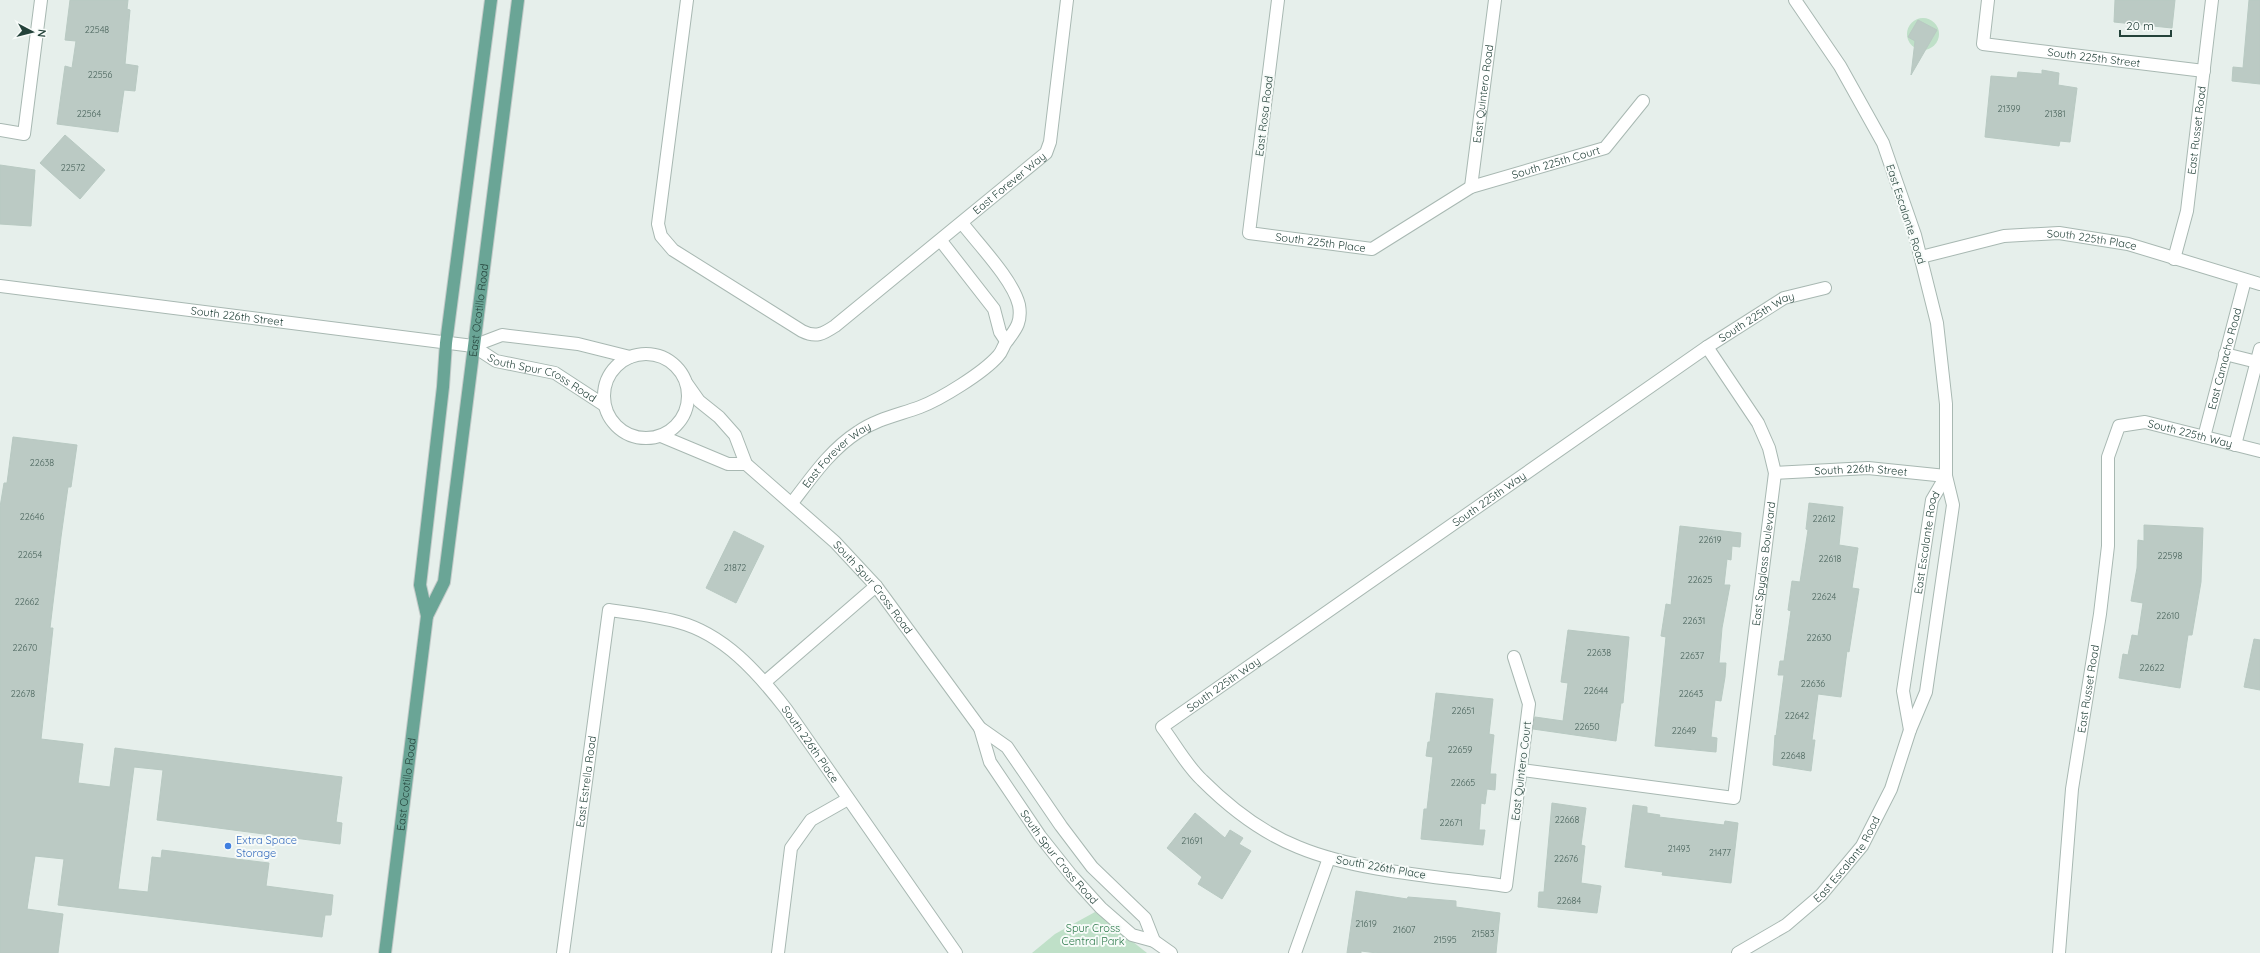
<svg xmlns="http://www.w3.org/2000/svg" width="2260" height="953" font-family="Quicksand,sans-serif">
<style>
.green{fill:#bfe0c8}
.building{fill:#bbcac4;stroke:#b8c9c2}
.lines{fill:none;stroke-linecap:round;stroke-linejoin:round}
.minor-casing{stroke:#a8b8b2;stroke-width:14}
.major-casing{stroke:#c2cac8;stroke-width:14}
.minor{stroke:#fff;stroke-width:12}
.major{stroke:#6aa596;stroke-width:12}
.shop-dot{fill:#3f7fe0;stroke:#f7fbf9;stroke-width:1.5}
.labels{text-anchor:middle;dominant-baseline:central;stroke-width:4;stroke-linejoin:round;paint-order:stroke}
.number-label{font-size:9px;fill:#4a645c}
.street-label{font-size:11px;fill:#24423a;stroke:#f7fbf9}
.shop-label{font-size:11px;fill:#366cbe;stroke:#f7fbf9;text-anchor:start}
.park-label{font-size:11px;fill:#2d7a4b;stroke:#f7fbf9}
</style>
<rect width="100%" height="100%" fill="#e6efeb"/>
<g class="green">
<circle cx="1923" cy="34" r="16"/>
<path d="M 1095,912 L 1147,953 L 1032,953 L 1055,934 Z"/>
</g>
<g class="building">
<path d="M 70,0 L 128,0 L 127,9 L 130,10 L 125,64 L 138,66 L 135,91 L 124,90 L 118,132 L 57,124 L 65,66 L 72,68 L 76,41 L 65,40 Z"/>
<path d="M 2115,0 L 2175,0 L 2172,28 L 2114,22 Z"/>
<path d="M 2249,0 L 2260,0 L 2260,84 L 2232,81 L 2233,67 L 2243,68 Z"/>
<path d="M 1918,20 L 1937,30 L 1911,75 L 1915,41 L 1908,37 Z"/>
<path d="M 2042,70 L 2059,73 L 2058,85 L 2077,88 L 2070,142 L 2060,141 L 2059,146 L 1985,137 L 1991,76 L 2017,78 L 2018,72 L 2042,74 Z"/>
<path d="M 65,135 L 105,170 L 80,199 L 40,163 Z"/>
<path d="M 0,165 L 35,170 L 31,226 L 0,224 Z"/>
<path d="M 13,437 L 77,445 L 71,487 L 68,487 L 61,537 L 50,628 L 53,628 L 41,739 L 83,744 L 78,783 L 110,787 L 115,748 L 342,777 L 336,822 L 342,823 L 340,844 L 157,820 L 163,770 L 134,767 L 118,889 L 148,892 L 152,857 L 161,858 L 162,850 L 269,863 L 266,886 L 333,895 L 331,915 L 325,915 L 322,937 L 58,905 L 64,859 L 35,856 L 27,909 L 63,914 L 58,953 L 0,953 L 0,507 L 4,483 L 7,483 Z"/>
<path d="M 1809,503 L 1843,507 L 1839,545 L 1858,548 L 1852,588 L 1859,589 L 1849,652 L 1847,651 L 1841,697 L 1818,694 L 1812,740 L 1815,740 L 1811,771 L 1773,765 L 1775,735 L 1776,736 L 1784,675 L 1778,675 L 1780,661 L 1784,661 L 1791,611 L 1788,610 L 1792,581 L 1800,582 L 1808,530 L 1806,529 Z"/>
<path d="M 2144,525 L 2203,528 L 2201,582 L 2192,635 L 2188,635 L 2180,688 L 2119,678 L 2123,654 L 2128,655 L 2132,635 L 2138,636 L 2143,603 L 2131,601 L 2137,568 L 2138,540 L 2144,541 Z"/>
<path d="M 1680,526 L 1741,533 L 1740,547 L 1732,546 L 1731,560 L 1727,559 L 1724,585 L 1730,585 L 1722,628 L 1719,663 L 1726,663 L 1725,677 L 1721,701 L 1715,700 L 1711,737 L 1717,738 L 1716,752 L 1655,746 L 1666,637 L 1661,636 L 1666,604 L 1671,605 Z"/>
<path d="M 734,531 L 764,546 L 736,603 L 706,588 Z"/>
<path d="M 1568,630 L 1629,637 L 1623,703 L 1621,703 L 1616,741 L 1533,729 L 1535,717 L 1563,721 L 1568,683 L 1561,682 Z"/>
<path d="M 2254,639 L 2260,640 L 2260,690 L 2244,687 Z"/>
<path d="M 1436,693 L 1493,699 L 1489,734 L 1494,735 L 1490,774 L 1496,774 L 1495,790 L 1487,789 L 1485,804 L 1481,803 L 1479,830 L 1485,830 L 1483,845 L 1421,839 L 1424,809 L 1427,809 L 1433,757 L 1426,756 L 1428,742 L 1430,742 Z"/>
<path d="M 1552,803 L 1586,808 L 1581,845 L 1585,846 L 1581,883 L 1601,886 L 1597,913 L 1538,907 L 1539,892 L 1544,892 Z"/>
<path d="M 1633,805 L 1647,807 L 1647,813 L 1660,815 L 1659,817 L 1724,825 L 1725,821 L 1738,823 L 1731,883 L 1662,875 L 1663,872 L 1625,867 Z"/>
<path d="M 1195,813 L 1225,838 L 1230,830 L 1243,838 L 1239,844 L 1251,851 L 1222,899 L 1198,884 L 1202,877 L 1167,848 Z"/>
<path d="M 1356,891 L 1407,899 L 1408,897 L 1456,901 L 1456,907 L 1500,913 L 1496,953 L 1377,953 L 1361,951 L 1361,953 L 1347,953 Z"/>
</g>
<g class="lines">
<defs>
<g id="minor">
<path id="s1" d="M 687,0 L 658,224 L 661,236 L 673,250 L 802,331 C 816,338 823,334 835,326 L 1046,153 L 1050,142 L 1067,0"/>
<path id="s2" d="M 1278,0 L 1249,233 L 1372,249 L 1471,187 L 1605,148 L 1643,101"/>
<path id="s3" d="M 1988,0 L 1983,44 L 2204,71"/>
<path d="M 0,130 L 24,134 L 41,0"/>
<path id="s4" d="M 1471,187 L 1495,0"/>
<path d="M 941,241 L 994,309 L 1000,332 L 1006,341"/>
<path id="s5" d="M 1921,257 L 2004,236 L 2059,233 L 2128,244 L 2260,284"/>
<path id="s6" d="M 2174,259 L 2187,211 L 2212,0"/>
<path id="s7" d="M 0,286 L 473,346 L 496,361 L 555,373 L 604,405"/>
<path d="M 473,346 L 502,335 L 578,344 L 630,357"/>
<circle cx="646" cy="396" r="42"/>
<path d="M 2225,354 L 2257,362"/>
<path id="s8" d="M 687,384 L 699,401 L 719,417 L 735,435 L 746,464 L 835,542 L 876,586 L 980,728 L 1007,747 L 1061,826 L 1092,867 L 1145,918 L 1154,941"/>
<path d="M 661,436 L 728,464 L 746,464"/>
<path id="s9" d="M 2204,437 L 2245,280"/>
<path d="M 2235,445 L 2260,349"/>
<path id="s10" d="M 1775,473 L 1868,468 L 1946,476"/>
<path id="s11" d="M 792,503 C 812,477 830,450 858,432 C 877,419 898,415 920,407 C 941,399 983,373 998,356 C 1003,351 1003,345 1007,341 C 1016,329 1022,322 1019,305 C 1013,280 979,245 962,223"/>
<path id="s12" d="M 1514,657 L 1529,704 L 1506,886 C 1441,877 1358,872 1298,847 C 1263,833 1229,807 1202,780 C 1186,765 1175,744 1162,727 L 1707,347 L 1784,298 L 1825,288"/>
<path d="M 765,682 L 876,586"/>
<path id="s13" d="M 980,728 L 990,762 L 1040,836 L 1071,875 L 1101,908 L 1132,935 L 1154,941 L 1171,953"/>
<path id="s14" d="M 1910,730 L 1903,691 L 1932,500 L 1946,476"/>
<path id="s15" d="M 1522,770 L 1734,798 L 1775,473 L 1769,448 L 1758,423 L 1707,347"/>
<path id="s16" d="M 563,953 L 609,610 C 632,613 656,616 678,622 C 724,634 758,673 786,709 L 956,953"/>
<path d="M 778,953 L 791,848 L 811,820 L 848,799"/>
<path d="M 1295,953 L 1329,858"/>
<path id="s17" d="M 1738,953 L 1786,925 L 1821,895 L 1862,846 L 1891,789 L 1910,730 L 1926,692 L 1953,505 L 1946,476 L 1946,404 L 1937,323 L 1915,235 L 1883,143 L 1840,66 L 1795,0"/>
<path id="s18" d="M 2059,953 L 2072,789 L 2100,614 L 2108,546 L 2108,457 L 2119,426 L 2145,422 L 2260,451"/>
</g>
<g id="major">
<path id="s19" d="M 427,616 L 444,582 L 518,0"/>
<path id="s20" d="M 385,953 L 427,616 L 420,585 L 443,387 L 446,343 L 491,0"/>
</g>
</defs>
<use href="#minor" class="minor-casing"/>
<use href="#major" class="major-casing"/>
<use href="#minor" class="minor"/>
<use href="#major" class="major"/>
</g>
<circle class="shop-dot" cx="228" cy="846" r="4"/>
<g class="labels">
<g class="number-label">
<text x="97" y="29">22548</text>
<text x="100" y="74">22556</text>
<text x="2009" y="108">21399</text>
<text x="89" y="113">22564</text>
<text x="2055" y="113">21381</text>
<text x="73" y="167">22572</text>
<text x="42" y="462">22638</text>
<text x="32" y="516">22646</text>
<text x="1824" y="518">22612</text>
<text x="1710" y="539">22619</text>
<text x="30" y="554">22654</text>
<text x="2170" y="555">22598</text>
<text x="1830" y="558">22618</text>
<text x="735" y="567">21872</text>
<text x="1700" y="579">22625</text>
<text x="1824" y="596">22624</text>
<text x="27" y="601">22662</text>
<text x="2168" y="615">22610</text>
<text x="1694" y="620">22631</text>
<text x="1819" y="637">22630</text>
<text x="25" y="647">22670</text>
<text x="1599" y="652">22638</text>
<text x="1692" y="655">22637</text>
<text x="2152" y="667">22622</text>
<text x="1813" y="683">22636</text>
<text x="1596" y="690">22644</text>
<text x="23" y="693">22678</text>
<text x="1691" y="693">22643</text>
<text x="1463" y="710">22651</text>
<text x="1797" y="715">22642</text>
<text x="1587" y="726">22650</text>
<text x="1684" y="730">22649</text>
<text x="1460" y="749">22659</text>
<text x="1793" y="755">22648</text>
<text x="1463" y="782">22665</text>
<text x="1567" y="819">22668</text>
<text x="1451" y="822">22671</text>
<text x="1192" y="840">21691</text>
<text x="1679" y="848">21493</text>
<text x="1720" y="852">21477</text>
<text x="1566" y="858">22676</text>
<text x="1569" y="900">22684</text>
<text x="1366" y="923">21619</text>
<text x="1404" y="929">21607</text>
<text x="1483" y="933">21583</text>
<text x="1445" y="939">21595</text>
</g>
<g class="street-label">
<text stroke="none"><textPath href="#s3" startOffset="156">South 225th Street</textPath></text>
<text stroke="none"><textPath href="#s4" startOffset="94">East Quintero Road</textPath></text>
<text transform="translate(1264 116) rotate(-83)">East Rosa Road</text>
<text stroke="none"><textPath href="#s6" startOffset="131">East Russet Road</textPath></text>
<text stroke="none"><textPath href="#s2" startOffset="564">South 225th Court</textPath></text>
<text stroke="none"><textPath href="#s1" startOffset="670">East Forever Way</textPath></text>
<text transform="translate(1906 214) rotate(72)">East Escalante Road</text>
<text stroke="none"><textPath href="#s5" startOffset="174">South 225th Place</textPath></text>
<text stroke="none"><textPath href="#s2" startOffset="307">South 225th Place</textPath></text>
<text stroke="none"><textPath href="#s19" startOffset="312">East Ocotillo Road</textPath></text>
<text stroke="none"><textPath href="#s7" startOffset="239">South 226th Street</textPath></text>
<text stroke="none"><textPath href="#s12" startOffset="1352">South 225th Way</textPath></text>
<text stroke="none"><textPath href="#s9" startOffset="81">East Camacho Road</textPath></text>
<text stroke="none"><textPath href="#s7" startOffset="554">South Spur Cross Road</textPath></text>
<text stroke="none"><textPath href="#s18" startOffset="605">South 225th Way</textPath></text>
<text stroke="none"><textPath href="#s11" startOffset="66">East Forever Way</textPath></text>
<text stroke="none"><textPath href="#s10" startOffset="86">South 226th Street</textPath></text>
<text stroke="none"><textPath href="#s12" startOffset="1028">South 225th Way</textPath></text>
<text stroke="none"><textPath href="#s14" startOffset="190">East Escalante Road</textPath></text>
<text stroke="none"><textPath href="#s15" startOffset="450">East Spyglass Boulevard</textPath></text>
<text stroke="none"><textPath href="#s8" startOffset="279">South Spur Cross Road</textPath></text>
<text stroke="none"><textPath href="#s12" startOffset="704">South 225th Way</textPath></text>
<text stroke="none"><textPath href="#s18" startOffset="266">East Russet Road</textPath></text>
<text stroke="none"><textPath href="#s16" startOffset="600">South 226th Place</textPath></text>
<text transform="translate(1521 771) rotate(-83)">East Quintero Court</text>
<text stroke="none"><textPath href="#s16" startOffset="173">East Estrella Road</textPath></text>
<text stroke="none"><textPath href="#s20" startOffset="170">East Ocotillo Road</textPath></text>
<text stroke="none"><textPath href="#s13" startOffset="153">South Spur Cross Road</textPath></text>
<text stroke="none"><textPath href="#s17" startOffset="146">East Escalante Road</textPath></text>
<text transform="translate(1381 867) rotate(10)">South 226th Place</text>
</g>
<g class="shop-label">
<text x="236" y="840">Extra Space<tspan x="236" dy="13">Storage</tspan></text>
</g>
<g class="park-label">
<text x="1093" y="928">Spur Cross<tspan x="1093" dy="13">Central Park</tspan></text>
</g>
</g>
<g transform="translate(32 32) rotate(97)" stroke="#f7fbf9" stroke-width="3" paint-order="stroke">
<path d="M0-3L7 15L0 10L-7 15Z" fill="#24423a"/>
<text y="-6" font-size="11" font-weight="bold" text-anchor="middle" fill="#24423a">N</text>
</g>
<path d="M2120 30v6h51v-6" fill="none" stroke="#24423a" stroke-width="2"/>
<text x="2126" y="30" font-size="12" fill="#24423a" stroke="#f7fbf9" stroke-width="3" paint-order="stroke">20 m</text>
</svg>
